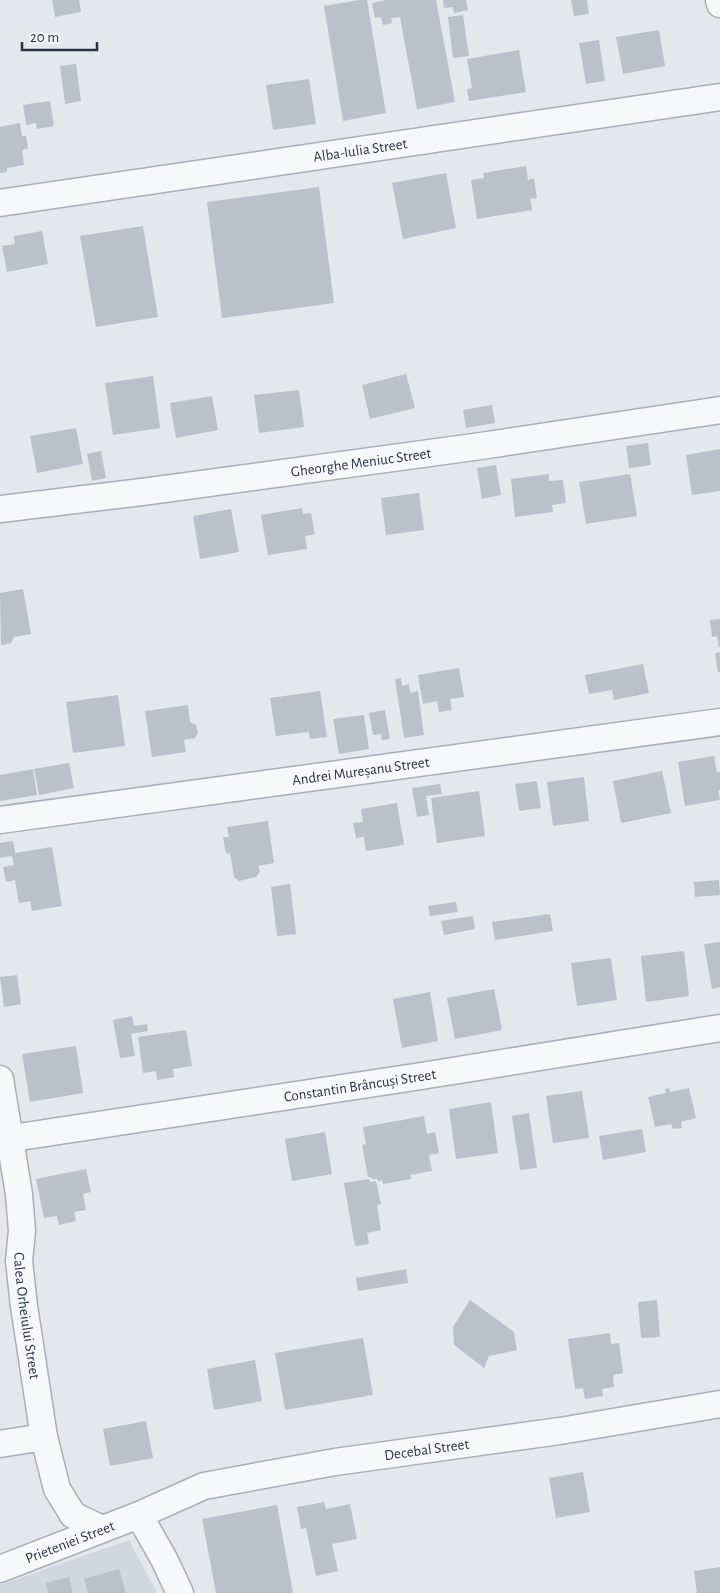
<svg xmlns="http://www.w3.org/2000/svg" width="720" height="1593" font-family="'Alegreya Sans',sans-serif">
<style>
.built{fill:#d2d6de}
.building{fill:#bbc0ca}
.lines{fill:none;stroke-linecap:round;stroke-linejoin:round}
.street-casing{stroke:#a9aeb7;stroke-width:29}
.street{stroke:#f7f8fa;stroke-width:26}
.labels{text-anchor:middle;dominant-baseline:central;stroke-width:4.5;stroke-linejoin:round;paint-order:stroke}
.street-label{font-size:15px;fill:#2b3445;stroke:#f4f6f9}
</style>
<rect width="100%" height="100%" fill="#e4e7ec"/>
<path class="built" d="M 129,1540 L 157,1593 L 0,1593 L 0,1585 Z"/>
<g class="building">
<path d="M 52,0 L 79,0 L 81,12 L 55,17 Z"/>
<path d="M 360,0 L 367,0 L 386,113 L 343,121 L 324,6 Z"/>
<path d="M 386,0 L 436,0 L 455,102 L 417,109 L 400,17 L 391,18 L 392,23 L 383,25 L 381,17 L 375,18 L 372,3 Z"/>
<path d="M 443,0 L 466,0 L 468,10 L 454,13 L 453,7 L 444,8 Z"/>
<path d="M 571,0 L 587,0 L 589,14 L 574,16 Z"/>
<path d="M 463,15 L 469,56 L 453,58 L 448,17 Z"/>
<path d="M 659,30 L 665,66 L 623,74 L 616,37 Z"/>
<path d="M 599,40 L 605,81 L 586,84 L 579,43 Z"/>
<path d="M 519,50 L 526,92 L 469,101 L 467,89 L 472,88 L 467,59 Z"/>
<path d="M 76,64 L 81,101 L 65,104 L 60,66 Z"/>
<path d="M 309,79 L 316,124 L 273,130 L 266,85 Z"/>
<path d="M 50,101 L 54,126 L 37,129 L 36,123 L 26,125 L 23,105 Z"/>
<path d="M 20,123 L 22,136 L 26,136 L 28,149 L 22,150 L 24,165 L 7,168 L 7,172 L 0,173 L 0,127 Z"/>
<path d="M 526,166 L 528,180 L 534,178 L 537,198 L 530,199 L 532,210 L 477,219 L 471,180 L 484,178 L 483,173 Z"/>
<path d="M 446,173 L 456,228 L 403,239 L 392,183 Z"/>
<path d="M 319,187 L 334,303 L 222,318 L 207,202 Z"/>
<path d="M 143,226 L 158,317 L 96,327 L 80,236 Z"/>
<path d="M 42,231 L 48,264 L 7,272 L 2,246 L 15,244 L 14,236 Z"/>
<path d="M 406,374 L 415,408 L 370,419 L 362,385 Z"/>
<path d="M 153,376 L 160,428 L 113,435 L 105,383 Z"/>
<path d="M 299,390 L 304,427 L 259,433 L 254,395 Z"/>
<path d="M 212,396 L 218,430 L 176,438 L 170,403 Z"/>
<path d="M 492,405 L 495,423 L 466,428 L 463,410 Z"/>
<path d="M 76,428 L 83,464 L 37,473 L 30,436 Z"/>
<path d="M 648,443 L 651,465 L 629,468 L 626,446 Z"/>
<path d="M 720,449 L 720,491 L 692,495 L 686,455 Z"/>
<path d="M 101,451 L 106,478 L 92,481 L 87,454 Z"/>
<path d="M 496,465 L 501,495 L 482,499 L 477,468 Z"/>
<path d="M 549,474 L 549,481 L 563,480 L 566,503 L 552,505 L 553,512 L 515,517 L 511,479 Z"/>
<path d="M 630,474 L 637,516 L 586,524 L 579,482 Z"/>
<path d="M 419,493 L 424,530 L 386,535 L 381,498 Z"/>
<path d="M 302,508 L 303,514 L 311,513 L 315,534 L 305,536 L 307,549 L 268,555 L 261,515 Z"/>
<path d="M 231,509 L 239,552 L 200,559 L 193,516 Z"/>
<path d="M 23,589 L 31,634 L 14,637 L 11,643 L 1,645 L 0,593 Z"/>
<path d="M 720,619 L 720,647 L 719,647 L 717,636 L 712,637 L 710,620 Z"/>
<path d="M 720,652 L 720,672 L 718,672 L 715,653 Z"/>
<path d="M 643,664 L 649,693 L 614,700 L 612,690 L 589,694 L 585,675 Z"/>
<path d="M 459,668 L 464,697 L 450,699 L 452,710 L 439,712 L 437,701 L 423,704 L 418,675 Z"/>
<path d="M 401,678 L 402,686 L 409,684 L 410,693 L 418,691 L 424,735 L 404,738 L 395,679 Z"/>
<path d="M 320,691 L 327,737 L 310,739 L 309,732 L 276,736 L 270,698 Z"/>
<path d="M 118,695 L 125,746 L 73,753 L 66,702 Z"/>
<path d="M 188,705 L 190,722 L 196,725 L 198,733 L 195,738 L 184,740 L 186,752 L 152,757 L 145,711 Z"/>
<path d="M 385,710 L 390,739 L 382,740 L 381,734 L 373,735 L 369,713 Z"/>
<path d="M 364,715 L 369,749 L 339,754 L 333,719 Z"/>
<path d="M 714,756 L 717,772 L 720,772 L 720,790 L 718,790 L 720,800 L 685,806 L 678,762 Z"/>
<path d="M 69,763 L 74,788 L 39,795 L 34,769 Z"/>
<path d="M 33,769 L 37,795 L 0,801 L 0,775 Z"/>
<path d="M 662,771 L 671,813 L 621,823 L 613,781 Z"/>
<path d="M 584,777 L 589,821 L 553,826 L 547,782 Z"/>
<path d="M 537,781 L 541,808 L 519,811 L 515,784 Z"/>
<path d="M 440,784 L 442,794 L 426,796 L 429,815 L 417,817 L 412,788 Z"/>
<path d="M 479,791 L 485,836 L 437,843 L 431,798 Z"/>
<path d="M 397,803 L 404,845 L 366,851 L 364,837 L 356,838 L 353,823 L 363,822 L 361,809 Z"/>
<path d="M 268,821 L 274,863 L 258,866 L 260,871 L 256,877 L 239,881 L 234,877 L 230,853 L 226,854 L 223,837 L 229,837 L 227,827 Z"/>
<path d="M 13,841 L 15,853 L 52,847 L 62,906 L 32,911 L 30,901 L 19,903 L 15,880 L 6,882 L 3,867 L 14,865 L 12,856 L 0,858 L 0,843 Z"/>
<path d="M 719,880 L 720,895 L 695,897 L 694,882 Z"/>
<path d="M 290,884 L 296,934 L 277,936 L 271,887 Z"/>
<path d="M 456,902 L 458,912 L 430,916 L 428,906 Z"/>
<path d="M 550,914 L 553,931 L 495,940 L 492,922 Z"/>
<path d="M 473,916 L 475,929 L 444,935 L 441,921 Z"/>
<path d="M 720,942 L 720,987 L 712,989 L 704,944 Z"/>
<path d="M 684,951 L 689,996 L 646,1002 L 641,956 Z"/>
<path d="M 611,958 L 617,1000 L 577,1006 L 571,963 Z"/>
<path d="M 17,975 L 21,1004 L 4,1007 L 0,977 Z"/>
<path d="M 494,989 L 502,1030 L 455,1039 L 447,998 Z"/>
<path d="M 430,992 L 438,1041 L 402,1048 L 393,999 Z"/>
<path d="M 132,1016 L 134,1026 L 147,1024 L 148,1031 L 131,1034 L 135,1056 L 120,1058 L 113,1020 Z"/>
<path d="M 186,1030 L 192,1066 L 173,1069 L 174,1077 L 157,1080 L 156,1071 L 143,1073 L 138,1037 Z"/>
<path d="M 76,1046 L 83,1093 L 30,1102 L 22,1054 Z"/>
<path d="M 669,1088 L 670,1092 L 689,1088 L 696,1118 L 681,1122 L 682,1128 L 673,1129 L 671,1124 L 655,1127 L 648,1097 L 666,1093 L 665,1089 Z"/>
<path d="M 582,1091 L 589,1138 L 553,1143 L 546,1096 Z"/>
<path d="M 491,1102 L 498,1153 L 456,1159 L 449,1109 Z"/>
<path d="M 529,1113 L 537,1168 L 520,1170 L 512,1116 Z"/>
<path d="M 424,1116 L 427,1134 L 435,1132 L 439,1153 L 429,1155 L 432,1171 L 410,1175 L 411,1179 L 383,1184 L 382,1180 L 378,1181 L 377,1179 L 372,1179 L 371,1177 L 368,1177 L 362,1145 L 366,1144 L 363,1127 Z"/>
<path d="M 642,1129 L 646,1152 L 603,1160 L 599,1136 Z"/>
<path d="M 325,1132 L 332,1174 L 292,1181 L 285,1139 Z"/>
<path d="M 86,1169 L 91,1192 L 83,1194 L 86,1210 L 74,1212 L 76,1221 L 59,1225 L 57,1216 L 44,1218 L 36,1179 Z"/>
<path d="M 369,1179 L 370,1182 L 376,1181 L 381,1204 L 377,1205 L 381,1230 L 367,1233 L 369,1244 L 355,1246 L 344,1183 Z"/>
<path d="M 406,1269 L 408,1283 L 358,1291 L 356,1278 Z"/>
<path d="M 470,1300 L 514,1332 L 517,1350 L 489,1356 L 484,1368 L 454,1345 L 453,1327 Z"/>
<path d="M 657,1300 L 660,1337 L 641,1338 L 638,1302 Z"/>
<path d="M 610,1333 L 611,1344 L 619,1343 L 623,1373 L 613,1375 L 614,1387 L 602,1389 L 603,1396 L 585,1399 L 583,1388 L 575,1389 L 568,1339 Z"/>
<path d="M 363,1338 L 373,1395 L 285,1410 L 275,1353 Z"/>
<path d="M 255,1360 L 262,1401 L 214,1410 L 207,1369 Z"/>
<path d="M 146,1421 L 153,1458 L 110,1466 L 103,1429 Z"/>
<path d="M 583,1472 L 590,1512 L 556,1518 L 549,1478 Z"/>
<path d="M 324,1502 L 326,1509 L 350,1504 L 357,1539 L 332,1544 L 338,1571 L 316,1576 L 306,1528 L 301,1529 L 297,1507 Z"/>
<path d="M 277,1505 L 293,1593 L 216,1593 L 202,1519 Z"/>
<path d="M 720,1567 L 720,1593 L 697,1593 L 694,1571 Z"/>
<path d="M 119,1569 L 126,1593 L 88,1593 L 84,1579 Z"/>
<path d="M 69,1577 L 73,1593 L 48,1593 L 46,1583 Z"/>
</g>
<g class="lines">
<defs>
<g id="street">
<path d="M 719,0 L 720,4"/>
<path id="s1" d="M 0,203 L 720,97"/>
<path id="s2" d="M 0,509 L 142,492 L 481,446 L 720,410"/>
<path id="s3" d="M 0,820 L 720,722"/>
<path id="s4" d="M 0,1079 L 19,1194 L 22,1231 L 19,1261 L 24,1306 L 44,1437 L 57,1489 L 73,1515 L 102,1529"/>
<path id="s5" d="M 0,1140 L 415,1077 L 720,1028"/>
<path d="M 0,1444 L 44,1437"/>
<path d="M 139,1515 L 164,1559 L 180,1593"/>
<path id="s6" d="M 0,1569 L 139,1515 L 204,1486 L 335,1462 L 560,1431 L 720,1404"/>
</g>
</defs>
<use href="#street" class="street-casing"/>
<use href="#street" class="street"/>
</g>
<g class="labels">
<g class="street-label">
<text stroke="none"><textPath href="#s1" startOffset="364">Alba-Iulia Street</textPath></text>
<text stroke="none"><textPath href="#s2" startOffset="364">Gheorghe Meniuc Street</textPath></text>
<text stroke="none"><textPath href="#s3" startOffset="364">Andrei Mureșanu Street</textPath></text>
<text stroke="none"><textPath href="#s5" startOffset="364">Constantin Brâncuși Street</textPath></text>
<text stroke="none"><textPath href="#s4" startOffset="239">Calea Orheiului Street</textPath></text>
<text stroke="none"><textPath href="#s6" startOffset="446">Decebal Street</textPath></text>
<text stroke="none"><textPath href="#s6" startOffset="75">Prieteniei Street</textPath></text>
</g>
</g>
<path d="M22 42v8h75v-8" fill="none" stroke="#2b3445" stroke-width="2.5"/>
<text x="30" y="42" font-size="15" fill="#2b3445" stroke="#f4f6f9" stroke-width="4" paint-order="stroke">20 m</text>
</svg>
